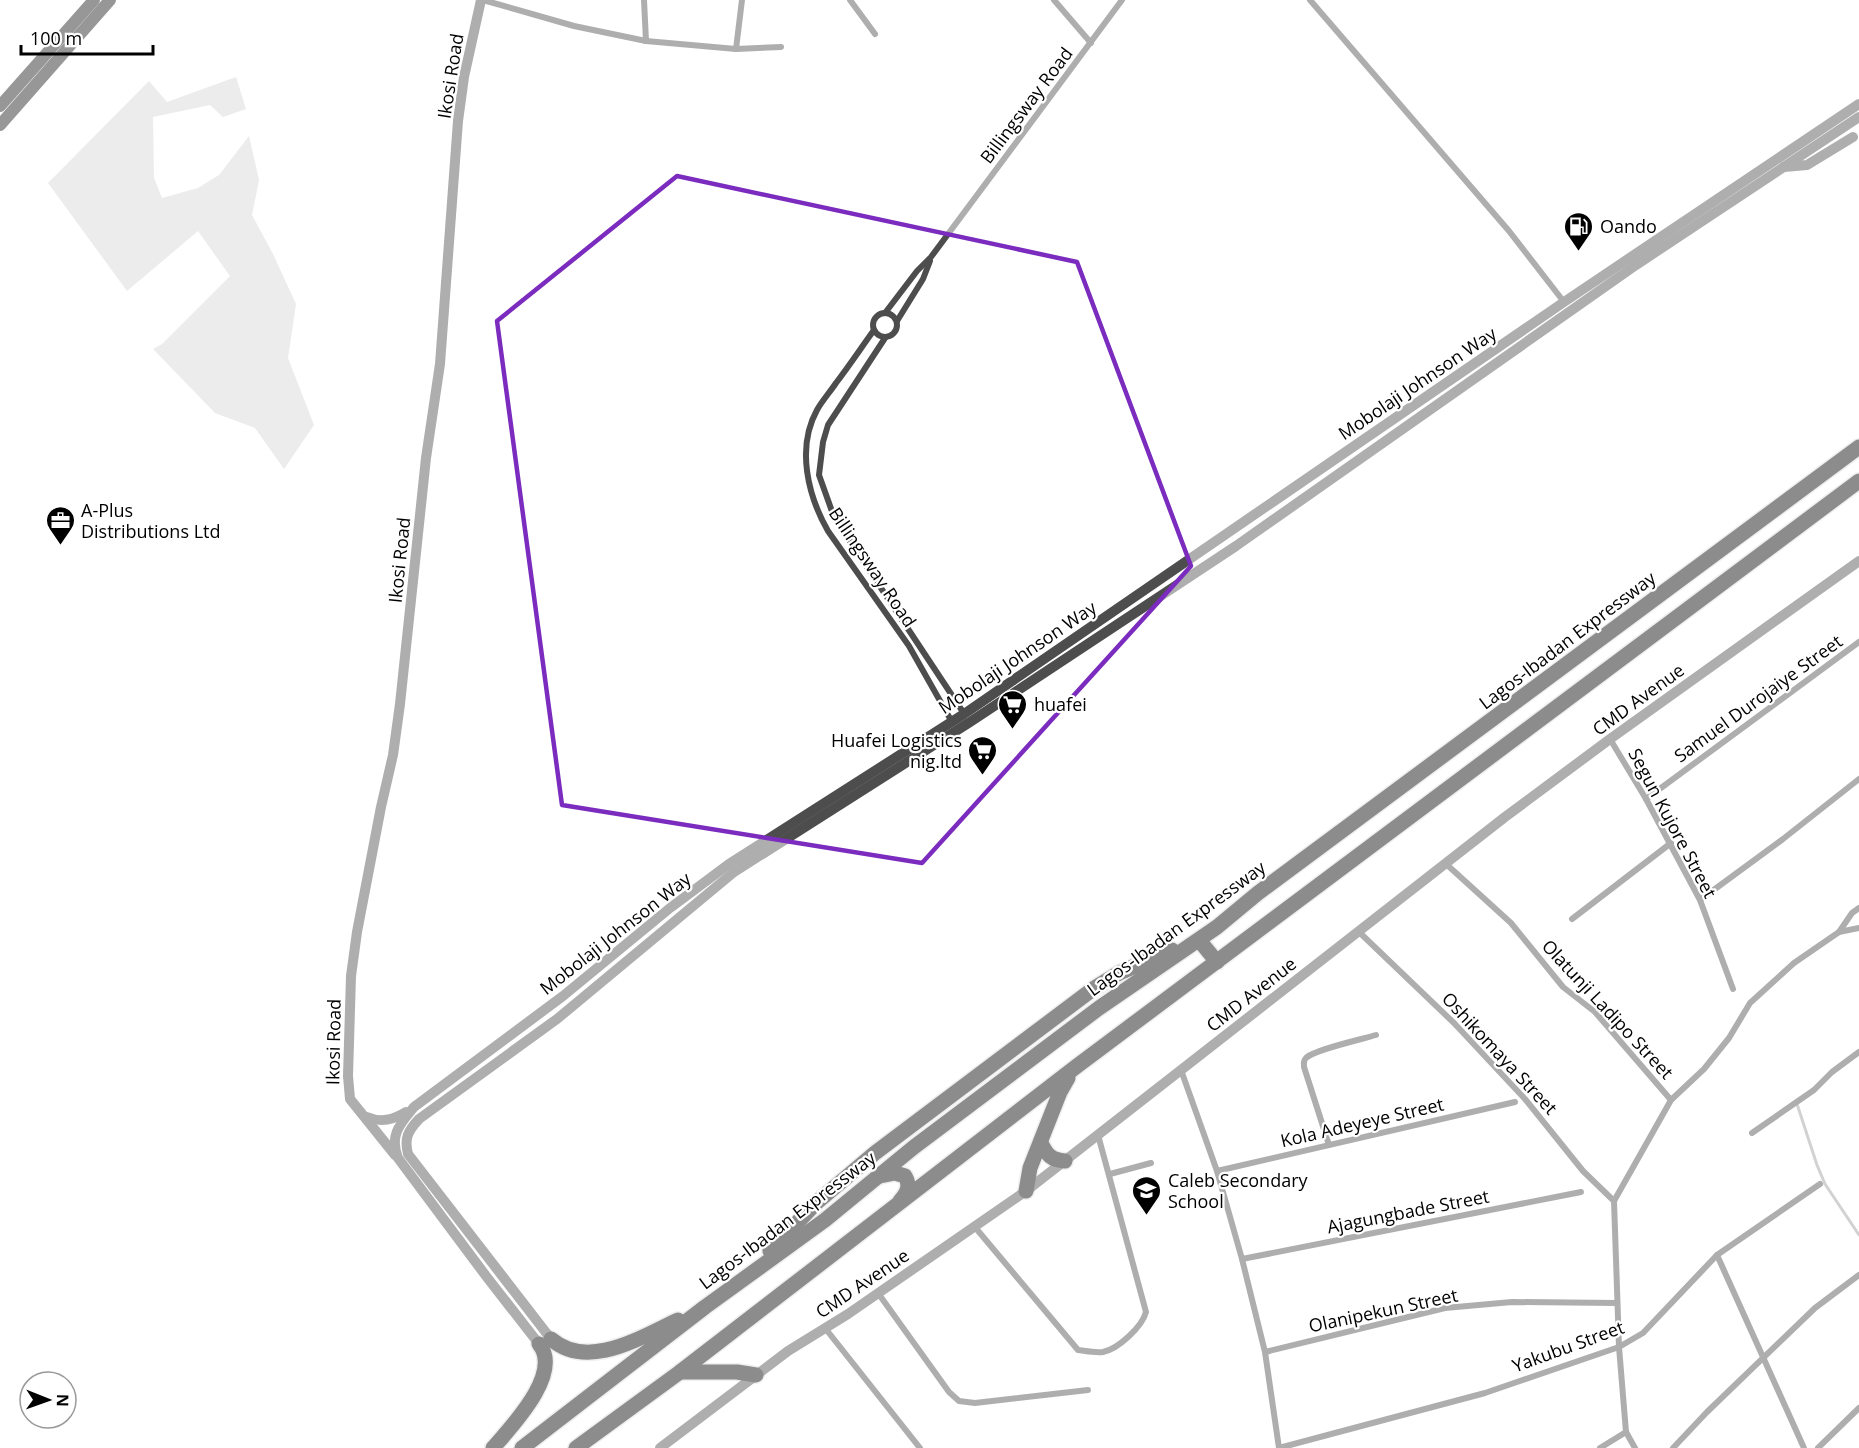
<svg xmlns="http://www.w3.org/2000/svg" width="1859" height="1448" font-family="'Open Sans',sans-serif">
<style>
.green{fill:#d4d4d4}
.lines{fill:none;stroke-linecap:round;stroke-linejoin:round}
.stream{stroke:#9b9b9b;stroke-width:3}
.motorway-casing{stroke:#dbdbdb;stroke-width:18}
.minor{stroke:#4d4d4d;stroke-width:6}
.tertiary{stroke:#4d4d4d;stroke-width:10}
.secondary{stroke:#1a1a1a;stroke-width:12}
.motorway{stroke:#000;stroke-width:15}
.marked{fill:none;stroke:#7b2cbf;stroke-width:4.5;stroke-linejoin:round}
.labels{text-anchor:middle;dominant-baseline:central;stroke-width:4.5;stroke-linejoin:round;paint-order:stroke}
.street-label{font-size:18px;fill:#000;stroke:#fff}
.poi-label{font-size:18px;fill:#000;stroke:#fff;text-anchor:start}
</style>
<rect width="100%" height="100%" fill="#fff"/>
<path class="green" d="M 236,77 L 246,109 L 223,117 L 210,105 L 153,117 L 154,178 L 162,198 L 198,188 L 219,175 L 249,136 L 259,180 L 252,215 L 273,254 L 296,304 L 288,358 L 314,425 L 284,469 L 255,428 L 215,413 L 153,349 L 162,344 L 230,276 L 198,231 L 127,291 L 48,183 L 149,81 L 167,102 Z"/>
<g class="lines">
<path class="stream" d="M 1797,1104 L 1817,1165 L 1825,1184 L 1859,1235"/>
<defs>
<g id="motorway">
<path d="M 1199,940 L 1217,962"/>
<path d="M 1041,1143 C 1047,1155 1051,1160 1065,1161"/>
<path d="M 880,1176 L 895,1173 L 905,1176 C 911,1186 907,1193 900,1201"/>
<path d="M 1026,1191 L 1030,1168 L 1060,1092 L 1068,1078"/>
<path d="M 770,1251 L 816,1203 L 875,1153 L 1093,989 L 1119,973 L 1172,950"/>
<path d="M 551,1339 C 588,1371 641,1337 678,1320"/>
<path d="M 680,1372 L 737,1372 L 756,1375"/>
<path d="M 493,1448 C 512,1426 563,1373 539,1344"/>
<path d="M 522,1448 L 705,1307 L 825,1220 L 914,1147 L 1099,1008 L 1217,927 L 1258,893 L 1859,447"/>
<path d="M 576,1448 L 680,1372 L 1077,1066 L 1859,481"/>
</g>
</defs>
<use href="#motorway" class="motorway-casing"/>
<g class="minor">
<path d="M 483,0 L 574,26 L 646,41 L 736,49 L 781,47"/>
<path d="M 644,0 L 646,41"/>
<path d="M 850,0 L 875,34"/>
<path d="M 1054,0 L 1091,43"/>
<path d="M 1310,0 L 1509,231 L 1564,302"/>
<path d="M 736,49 L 742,0"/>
<circle cx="885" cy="325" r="12"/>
<path d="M 885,313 L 917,271 L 931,257 L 1122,0"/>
<path d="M 897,321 L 923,279 L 930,261"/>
<path d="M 874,330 C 861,348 849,366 836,383 C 830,392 822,401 817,410 C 796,448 808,496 828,531 L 909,646 L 952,722"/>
<path d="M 885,338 L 828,425 L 823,442 L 819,475 L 834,517 L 965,715"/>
<path d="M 1610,739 L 1646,799 L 1700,900 L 1733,989"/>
<path d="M 1646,799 L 1859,642"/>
<path d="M 1445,863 L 1511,923 L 1563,987 L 1595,1012 L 1671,1100"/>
<path d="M 1700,900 L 1783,839 L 1859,779"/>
<path d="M 1572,919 L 1671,843"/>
<path d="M 1358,931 L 1454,1023 L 1525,1099 L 1583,1171 L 1614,1201"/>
<path d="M 1839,932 L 1852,913 L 1859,908"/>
<path d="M 1181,1070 L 1217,1171 L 1242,1259 L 1265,1352 L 1279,1448"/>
<path d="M 1752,1133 L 1814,1090 L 1832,1072 L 1859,1052"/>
<path d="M 1329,1145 L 1304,1067 C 1304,1062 1303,1061 1306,1058 C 1313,1050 1363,1039 1376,1035"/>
<path d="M 1217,1171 L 1515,1102"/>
<path d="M 1110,1174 L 1151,1163"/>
<path d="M 974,1226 L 1078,1350 C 1086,1351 1095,1353 1103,1352 C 1118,1349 1142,1327 1146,1312 L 1098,1135"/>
<path d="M 1717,1255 L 1804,1448"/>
<path d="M 1242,1259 L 1581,1192"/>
<path d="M 878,1293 L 949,1392 L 959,1401 L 975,1403 L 1088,1390"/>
<path d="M 825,1328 L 920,1448"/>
<path d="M 1265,1352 L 1445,1308 L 1512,1302 L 1616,1303"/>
<path d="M 1279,1448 L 1485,1393 L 1619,1347 L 1643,1333 L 1717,1255 L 1820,1184"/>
<path d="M 1600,1448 L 1626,1432"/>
<path d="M 1635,1448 L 1626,1432 L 1619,1347 L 1614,1201 L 1671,1100 L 1704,1069 L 1729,1038 L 1750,1003 L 1794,963 L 1839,932 L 1859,928"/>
<path d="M 1673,1448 L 1707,1412 L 1815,1308 L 1859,1275"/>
<path d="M 1818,1448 L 1859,1408"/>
</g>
<g class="tertiary">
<path d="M 1784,167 L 1807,165 L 1853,137"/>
<path d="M 367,1117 C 381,1123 393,1120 406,1112"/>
<path d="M 395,1155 L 350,1099 L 348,1076 L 351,976 L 357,932 L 381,807 L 393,755 L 400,704 L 426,458 L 440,364 L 458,121 L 464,77 L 481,0"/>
<path d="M 551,1339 L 408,1154 C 404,1138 408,1131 419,1119 L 557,1019 L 734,872 L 970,722 L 1236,546 L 1636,265 L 1859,117"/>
<path d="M 539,1344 L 486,1276 L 398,1158 C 389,1135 400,1124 414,1107 L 563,996 L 670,908 L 729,864 L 964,714 L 1564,302 L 1859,104"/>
<path d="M 660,1448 L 788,1351 L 848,1314 L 1026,1191 L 1505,817 L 1610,739 L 1859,561"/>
</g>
<g class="secondary">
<path d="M 0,106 L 94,0"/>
<path d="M 0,125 L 110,0"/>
</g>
<use href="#motorway" class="motorway"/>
</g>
<path d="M0 0H1859V1448H0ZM 677,176 L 1077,262 L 1191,566 L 922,863 L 562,805 L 497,321 Z" fill="#fff" fill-opacity=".55" fill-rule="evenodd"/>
<path class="marked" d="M 677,176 L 1077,262 L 1191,566 L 922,863 L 562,805 L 497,321 Z"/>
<defs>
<symbol id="fuel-pin" viewBox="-11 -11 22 30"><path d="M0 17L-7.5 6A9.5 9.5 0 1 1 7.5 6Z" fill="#000" stroke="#fff"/><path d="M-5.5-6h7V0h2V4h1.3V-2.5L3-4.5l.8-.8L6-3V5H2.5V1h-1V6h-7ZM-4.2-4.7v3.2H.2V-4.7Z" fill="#fff"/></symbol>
<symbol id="office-pin" viewBox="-11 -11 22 30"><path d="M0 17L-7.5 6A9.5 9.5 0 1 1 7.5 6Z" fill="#000" stroke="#fff"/><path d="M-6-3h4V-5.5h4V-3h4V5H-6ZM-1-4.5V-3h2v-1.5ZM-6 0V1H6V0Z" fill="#fff"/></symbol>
<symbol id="supermarket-pin" viewBox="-11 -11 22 30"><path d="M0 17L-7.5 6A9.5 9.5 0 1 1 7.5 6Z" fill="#000" stroke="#fff"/><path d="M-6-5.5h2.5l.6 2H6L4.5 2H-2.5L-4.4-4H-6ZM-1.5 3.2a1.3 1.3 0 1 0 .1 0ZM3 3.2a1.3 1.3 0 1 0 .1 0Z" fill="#fff"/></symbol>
<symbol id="school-pin" viewBox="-11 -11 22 30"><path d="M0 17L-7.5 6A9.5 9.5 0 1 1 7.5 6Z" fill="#000" stroke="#fff"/><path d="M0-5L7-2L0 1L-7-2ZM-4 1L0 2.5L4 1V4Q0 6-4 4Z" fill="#fff"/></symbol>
</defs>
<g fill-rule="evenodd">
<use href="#fuel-pin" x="1562" y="210" width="33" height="45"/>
<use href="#office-pin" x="44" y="504" width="33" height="45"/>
<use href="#supermarket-pin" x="996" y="688" width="33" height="45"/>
<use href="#supermarket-pin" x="966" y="734" width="33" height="45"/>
<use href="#school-pin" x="1130" y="1174" width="33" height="45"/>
</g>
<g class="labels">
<g class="street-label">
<text transform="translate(450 76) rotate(-81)">Ikosi Road</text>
<text transform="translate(1026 105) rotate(-53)">Billingsway Road</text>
<text transform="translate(1417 383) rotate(-34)">Mobolaji Johnson Way</text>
<text transform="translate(399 560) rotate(-84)">Ikosi Road</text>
<text transform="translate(873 567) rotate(56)">Billingsway Road</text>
<text transform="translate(1567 640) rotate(-37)">Lagos-Ibadan Expressway</text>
<text transform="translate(1017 657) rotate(-34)">Mobolaji Johnson Way</text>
<text transform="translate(1758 698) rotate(-36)">Samuel Durojaiye Street</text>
<text transform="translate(1638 699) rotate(-36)">CMD Avenue</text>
<text transform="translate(1673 823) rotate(62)">Segun Kujore Street</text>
<text transform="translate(1176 928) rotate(-36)">Lagos-Ibadan Expressway</text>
<text transform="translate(615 933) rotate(-38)">Mobolaji Johnson Way</text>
<text transform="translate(1251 994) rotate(-38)">CMD Avenue</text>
<text transform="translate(1608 1009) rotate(47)">Olatunji Ladipo Street</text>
<text transform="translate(333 1042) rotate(-89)">Ikosi Road</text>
<text transform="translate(1500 1053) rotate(47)">Oshikomaya Street</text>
<text transform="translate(1362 1122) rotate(-13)">Kola Adeyeye Street</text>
<text transform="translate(1408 1211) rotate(-11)">Ajagungbade Street</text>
<text transform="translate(787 1220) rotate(-37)">Lagos-Ibadan Expressway</text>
<text transform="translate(862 1283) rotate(-34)">CMD Avenue</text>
<text transform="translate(1383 1310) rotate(-12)">Olanipekun Street</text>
<text transform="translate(1568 1346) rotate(-20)">Yakubu Street</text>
</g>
<g class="poi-label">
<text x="1600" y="226">Oando</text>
<text x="81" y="510">A-Plus<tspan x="81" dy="21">Distributions Ltd</tspan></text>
<text x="1034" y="704">huafei</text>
<text x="962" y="740" text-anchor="end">Huafei Logistics<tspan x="962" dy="21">nig.ltd</tspan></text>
<text x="1168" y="1180">Caleb Secondary<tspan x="1168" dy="21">School</tspan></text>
</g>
</g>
<g transform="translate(48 1400) rotate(91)"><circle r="28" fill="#ffffff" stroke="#999999" stroke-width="1.5"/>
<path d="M0-4.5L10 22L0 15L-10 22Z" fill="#000000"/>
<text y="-9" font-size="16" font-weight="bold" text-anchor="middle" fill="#000000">N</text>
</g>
<path d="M21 45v9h132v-9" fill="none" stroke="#000000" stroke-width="3"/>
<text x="30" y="45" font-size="18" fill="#000000" stroke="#ffffff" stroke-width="4.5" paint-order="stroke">100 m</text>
</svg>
